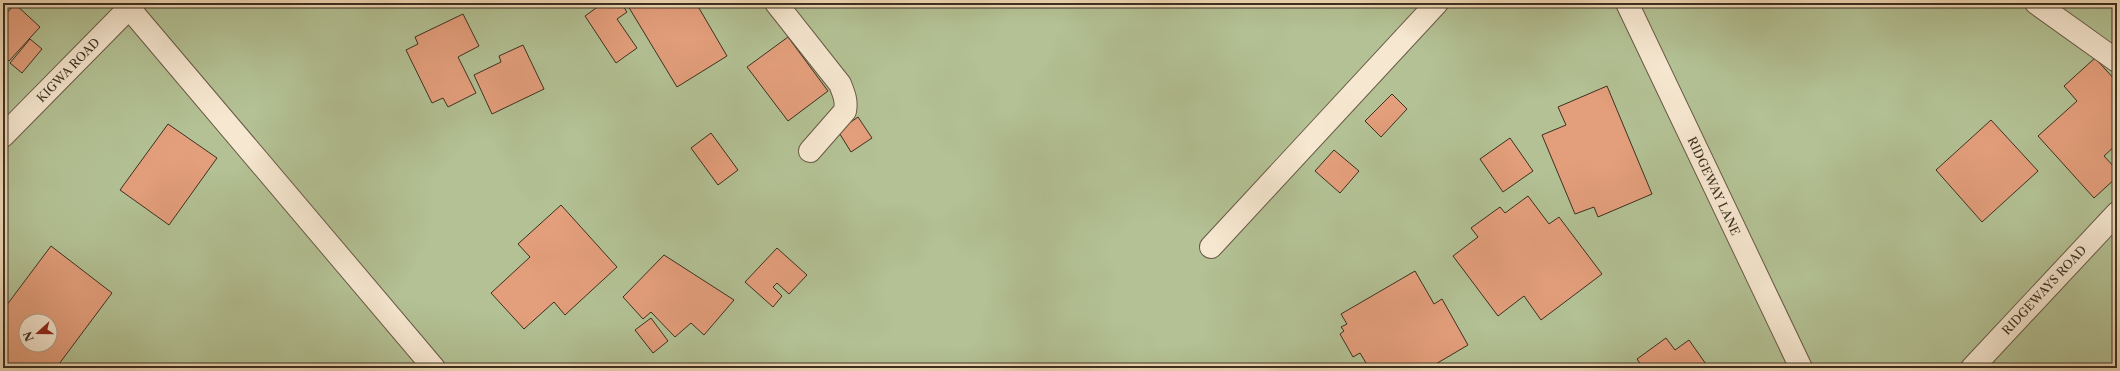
<svg xmlns="http://www.w3.org/2000/svg" width="2120" height="371" font-family="'Libre Caslon Text',serif">
<style>
.green{fill:#b3c194;stroke:#78785a;fill-rule:evenodd}
.building{fill:#e39e7b;stroke:#3c3020;fill-rule:evenodd}
.lines{fill:none;stroke-linecap:round;stroke-linejoin:round}
.street-casing{stroke:#695a46;stroke-width:24}
.street{stroke:#f6e7d0;stroke-width:22}
.labels{text-anchor:middle;dominant-baseline:central;stroke-width:3;stroke-linejoin:round;paint-order:stroke}
.street-label{font-size:12px;fill:#3c3020;stroke:#f6e7d0}
</style>
<rect width="100%" height="100%" fill="#f1dab7"/>
<filter id="stains"><feTurbulence type="fractalNoise" baseFrequency=".005" numOctaves="4"/><feColorMatrix values="0 0 0 0 .2 0 0 0 0 .09 0 0 0 0 .02 0 0 0 .5 -.17"/></filter>
<radialGradient id="worn" r=".72"><stop offset=".6" stop-color="#630" stop-opacity="0"/><stop offset="1" stop-color="#630" stop-opacity=".3"/></radialGradient>
<path class="green" d="M 3,3 L 2117,3 L 2117,368 L 3,368 ZM 26,321 L 50,321 L 50,345 L 26,345 Z"/>
<g class="building">
<path d="M 603,3 L 621,3 L 627,12 L 617,19 L 637,48 L 616,63 L 585,16 Z"/>
<path d="M 634,3 L 696,3 L 727,56 L 677,87 L 628,6 Z"/>
<path d="M 15,4 L 40,27 L 9,61 L 3,55 L 3,17 Z"/>
<path d="M 463,14 L 479,46 L 458,57 L 476,93 L 448,107 L 443,98 L 432,103 L 406,50 L 418,44 L 415,37 Z"/>
<path d="M 788,37 L 828,91 L 788,121 L 747,67 Z"/>
<path d="M 30,39 L 42,49 L 22,73 L 10,63 Z"/>
<path d="M 523,45 L 544,89 L 492,114 L 474,75 L 501,62 L 499,56 Z"/>
<path d="M 2095,58 L 2117,82 L 2117,144 L 2104,156 L 2117,170 L 2117,177 L 2094,198 L 2038,136 L 2077,101 L 2064,86 Z"/>
<path d="M 1607,86 L 1652,194 L 1598,217 L 1594,207 L 1575,214 L 1542,135 L 1566,125 L 1558,107 Z"/>
<path d="M 1392,94 L 1407,109 L 1381,137 L 1365,121 Z"/>
<path d="M 858,117 L 872,138 L 851,152 L 838,131 Z"/>
<path d="M 1991,120 L 2038,171 L 1982,222 L 1936,170 Z"/>
<path d="M 168,124 L 217,158 L 169,225 L 120,190 Z"/>
<path d="M 711,133 L 738,170 L 718,185 L 691,148 Z"/>
<path d="M 1510,138 L 1533,171 L 1503,192 L 1480,159 Z"/>
<path d="M 1334,150 L 1359,171 L 1340,193 L 1315,171 Z"/>
<path d="M 1528,196 L 1549,224 L 1559,217 L 1602,274 L 1541,320 L 1524,296 L 1498,316 L 1453,256 L 1478,237 L 1471,228 L 1500,207 L 1505,213 Z"/>
<path d="M 561,205 L 617,267 L 565,315 L 554,302 L 524,329 L 491,293 L 530,257 L 518,244 Z"/>
<path d="M 51,246 L 112,293 L 56,368 L 3,368 L 3,310 ZM 26,321 L 50,321 L 50,345 L 26,345 Z"/>
<path d="M 777,248 L 807,275 L 789,294 L 777,283 L 773,287 L 782,296 L 773,307 L 745,282 Z"/>
<path d="M 664,255 L 734,300 L 704,335 L 691,323 L 675,337 L 651,312 L 643,319 L 623,297 Z"/>
<path d="M 1415,271 L 1434,304 L 1442,299 L 1468,345 L 1429,368 L 1424,366 L 1420,368 L 1369,368 L 1360,353 L 1353,357 L 1340,334 L 1344,331 L 1341,327 L 1347,324 L 1341,314 Z"/>
<path d="M 651,318 L 668,341 L 653,353 L 635,330 Z"/>
<path d="M 1666,338 L 1675,350 L 1689,340 L 1708,367 L 1643,368 L 1637,359 Z"/>
</g>
<g class="lines">
<defs>
<g id="street">
<path d="M 776,3 L 840,84 C 844,94 847,101 845,111 L 810,151"/>
<path d="M 1627,3 L 1801,368"/>
<path d="M 2036,3 L 2117,61"/>
<path d="M 129,8 L 434,368"/>
<path d="M 3,136 L 134,3"/>
<path d="M 1211,247 L 1437,3"/>
<path d="M 1972,368 L 2117,213"/>
</g>
</defs>
<use href="#street" class="street-casing"/>
<use href="#street" class="street"/>
</g>
<g class="labels">
<g class="street-label">
<text transform="translate(68 70) rotate(-46)">KIGWA ROAD</text>
<text transform="translate(1714 186) rotate(65)">RIDGEWAY LANE</text>
<text transform="translate(2044 290) rotate(-47)">RIDGEWAYS ROAD</text>
</g>
</g>
<rect width="2120" height="371" fill="none" stroke="#f1dab7" stroke-width="16"/>
<rect x="4" y="4" width="2112" height="363" fill="none" stroke="#3c3020" stroke-width="2"/>
<rect x="8" y="8" width="2104" height="355" fill="none" stroke="#3c3020"/>
<g transform="translate(38 333) rotate(249)"><circle r="19" fill="#f6e7d0" stroke="#ac9e8a"/>
<path d="M0-3L7 15L0 10L-7 15Z" fill="#8f2418"/>
<text y="-6" font-size="11" font-weight="bold" text-anchor="middle" fill="#3c3020">N</text>
</g>
<rect width="100%" height="100%" filter="url(#stains)"/>
<rect width="100%" height="100%" fill="url(#worn)"/>
</svg>
